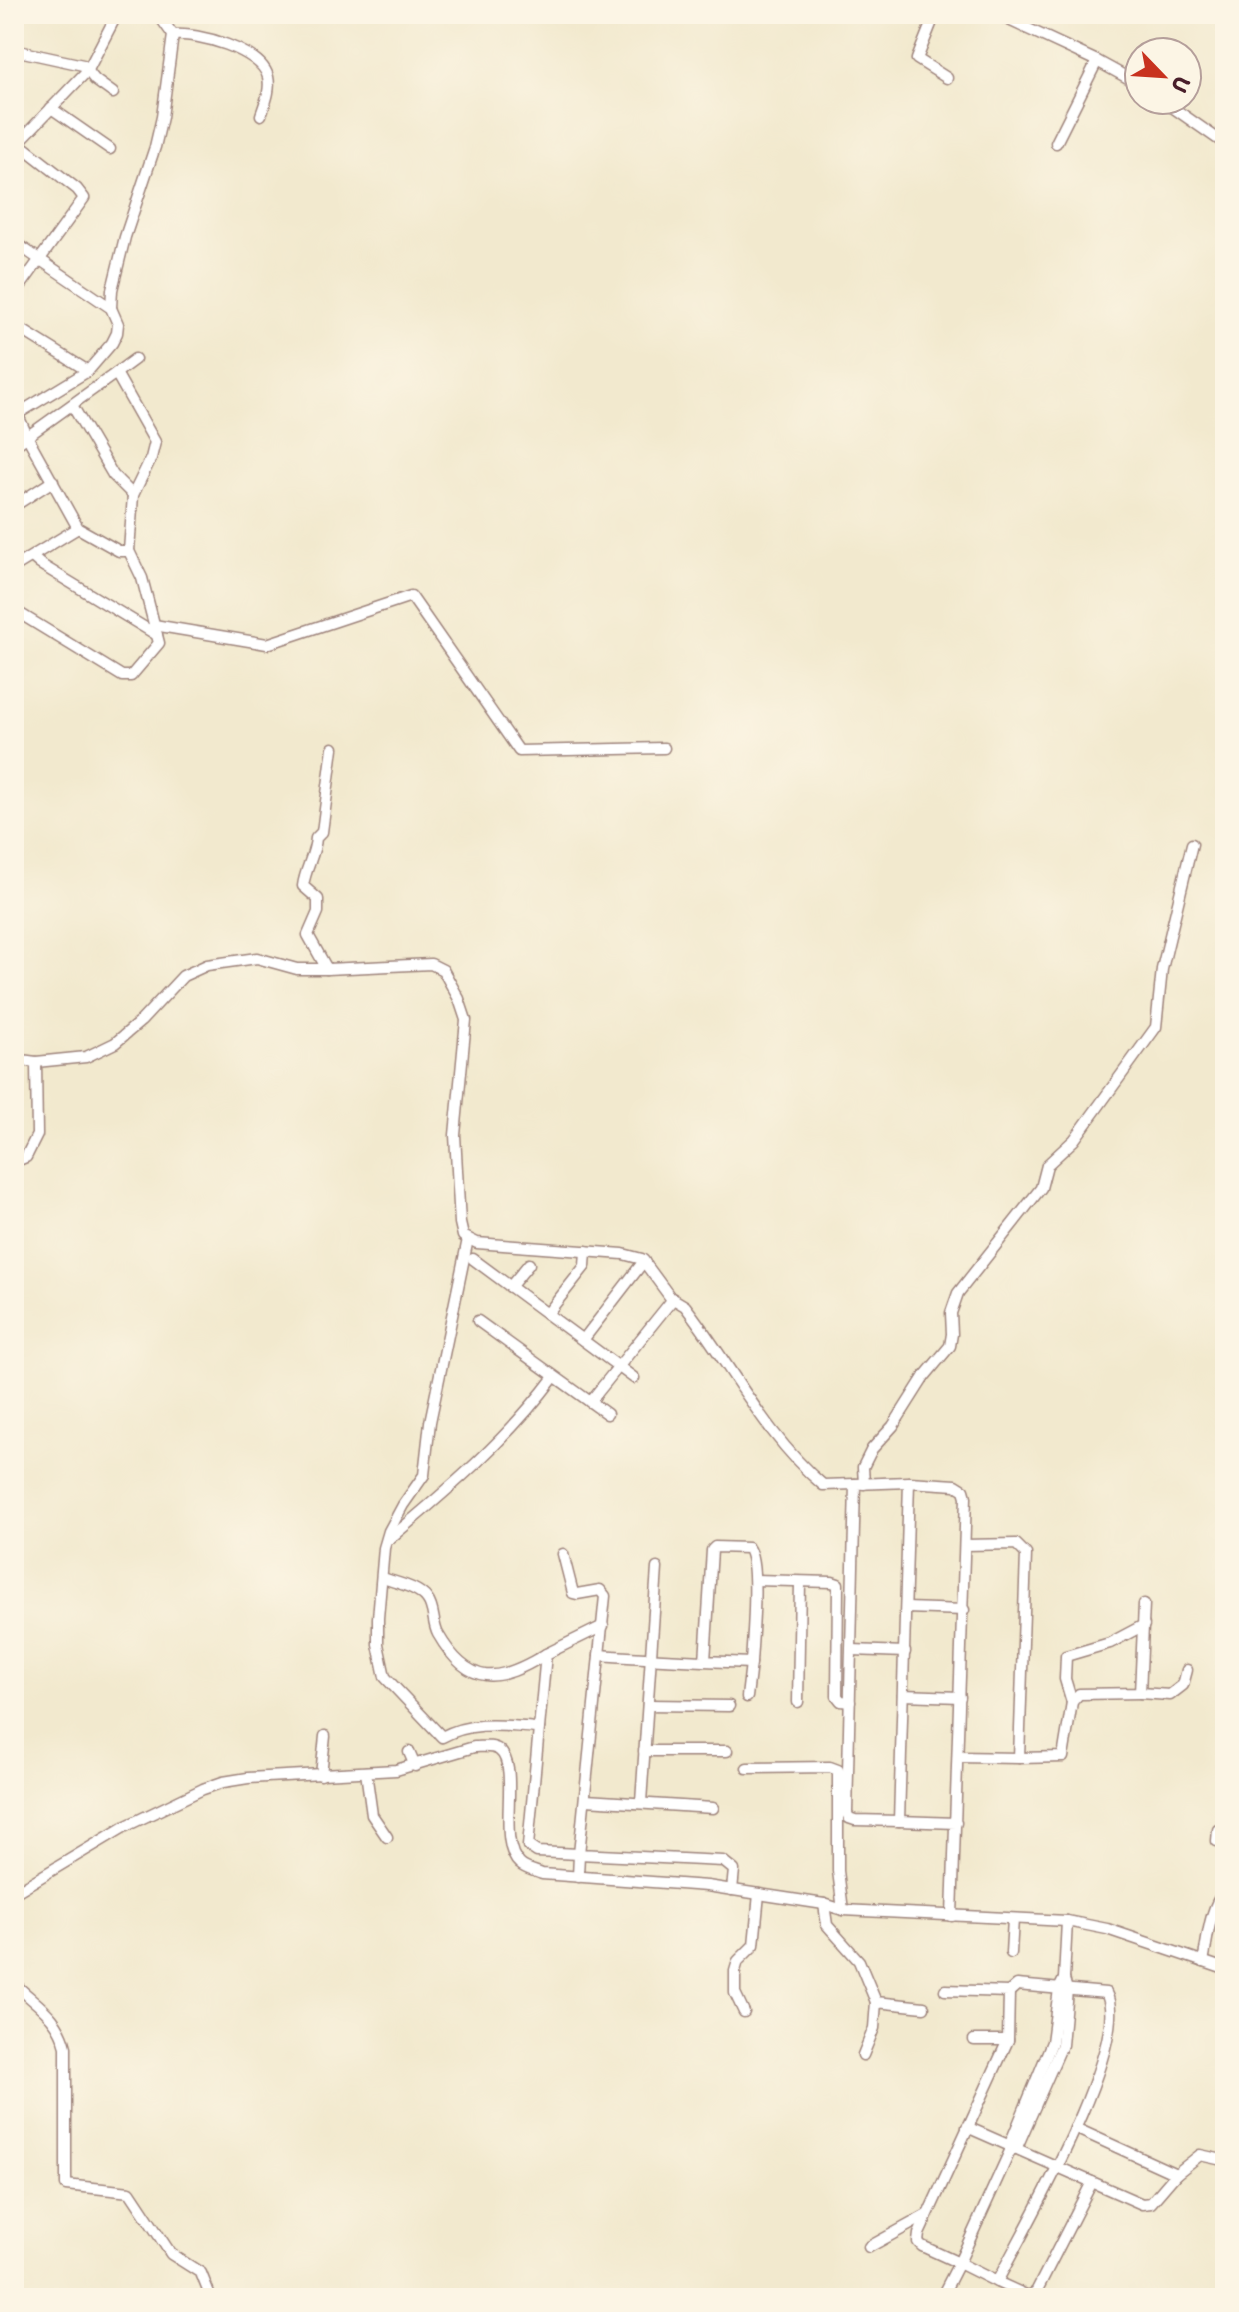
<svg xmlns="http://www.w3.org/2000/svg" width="1239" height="2312" font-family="'Shantell Sans',sans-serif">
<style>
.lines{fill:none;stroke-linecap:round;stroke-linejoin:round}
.minor-casing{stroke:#9e847c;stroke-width:13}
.minor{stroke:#fff;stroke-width:10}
</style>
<rect width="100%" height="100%" fill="#fcf5e5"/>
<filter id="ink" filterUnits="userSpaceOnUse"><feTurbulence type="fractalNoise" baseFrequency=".0125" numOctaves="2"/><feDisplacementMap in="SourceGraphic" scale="16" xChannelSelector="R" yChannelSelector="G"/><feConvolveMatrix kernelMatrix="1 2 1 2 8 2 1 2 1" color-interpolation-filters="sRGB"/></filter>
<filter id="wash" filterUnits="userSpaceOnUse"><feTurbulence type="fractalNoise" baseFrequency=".006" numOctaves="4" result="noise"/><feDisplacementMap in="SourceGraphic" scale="32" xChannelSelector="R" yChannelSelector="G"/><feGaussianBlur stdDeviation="1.8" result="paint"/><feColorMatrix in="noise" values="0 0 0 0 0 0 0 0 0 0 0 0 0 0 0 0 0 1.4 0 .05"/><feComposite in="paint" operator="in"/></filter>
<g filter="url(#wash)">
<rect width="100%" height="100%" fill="#f2e9ce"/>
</g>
<g filter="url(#ink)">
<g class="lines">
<defs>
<g id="minor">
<path d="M 935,14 L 917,59 L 947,78"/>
<path d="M 996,14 L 1097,61 L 1139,84"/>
<path d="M 173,35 C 196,32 262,50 268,77 C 271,90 265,103 261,115"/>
<path d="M 14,50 L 83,65 L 95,80 L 113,93"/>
<path d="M 1162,100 L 1225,144"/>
<path d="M 51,108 L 110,149"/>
<path d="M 1056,143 L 1097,61"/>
<path d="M 14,147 L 88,70 L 117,14"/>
<path d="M 14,242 L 111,308 L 118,324 L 117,333 L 112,343 L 88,371 L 14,416"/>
<path d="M 14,295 L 84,198 L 77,189 L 18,143"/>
<path d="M 111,308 L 112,290 L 125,237 L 155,147 L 162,117 L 173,35 L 158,14"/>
<path d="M 14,325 L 88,371"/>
<path d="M 116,373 L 135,359"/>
<path d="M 72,405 L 113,475 L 133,495"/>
<path d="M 16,411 L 28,438 L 78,528 L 119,551 L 129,551"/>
<path d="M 14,446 L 116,373 L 155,442 L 151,458 L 133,495 L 129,551 L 142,578 L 159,643 L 131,676 L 122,676 L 14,610"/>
<path d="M 14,506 L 53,481"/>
<path d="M 32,557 L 40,564 L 157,635"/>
<path d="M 14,567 L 78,528"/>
<path d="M 154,625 L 267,644 L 411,596 L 519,751 L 664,748"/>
<path d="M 333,748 L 322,832 L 316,838 C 315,855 305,869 303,886 L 318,899 L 318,912 L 308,935 L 327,969 L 431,964 L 443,970 L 459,999 L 466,1020 L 455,1135 L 460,1223 L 463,1236 L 477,1243 L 623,1254 L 642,1259 L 670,1297 L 685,1306 C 731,1365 765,1436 823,1485 L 855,1484"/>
<path d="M 14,1059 L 36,1062 L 86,1057 L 115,1043 L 141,1021 L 183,976 L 207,965 L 257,958 L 297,969 L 327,969"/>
<path d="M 14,1162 L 26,1157 L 37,1135 L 36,1062"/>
<path d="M 468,1239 L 430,1422 L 424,1475 L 403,1505 L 389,1531 L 384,1548 L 378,1618 L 378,1644 L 385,1677 L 442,1737 C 473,1720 505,1726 539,1728"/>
<path d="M 473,1259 L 634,1378"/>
<path d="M 510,1287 L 529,1264"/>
<path d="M 547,1314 L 585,1266 L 586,1251"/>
<path d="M 478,1321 L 607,1414"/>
<path d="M 583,1340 L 644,1261"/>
<path d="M 590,1402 L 673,1299"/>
<path d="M 864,1484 L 863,1467 L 872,1449 L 893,1426 L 924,1377 L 950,1346 L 952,1334 L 951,1313 L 958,1293 L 1041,1188 L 1047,1165 L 1074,1140 L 1156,1027 L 1162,969 L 1192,844"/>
<path d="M 388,1540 C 448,1490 507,1440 554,1377"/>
<path d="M 965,1545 L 1016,1544 L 1026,1554 L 1019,1758 L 1063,1757 L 1072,1702 L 1079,1694 L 1140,1693 L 1144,1604"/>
<path d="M 563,1554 L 573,1593 L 577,1594 L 600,1590 L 605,1596 L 579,1854 L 723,1861 L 734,1870 L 732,1890"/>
<path d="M 383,1578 C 396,1583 419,1587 427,1599 C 435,1609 432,1623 438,1634 C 469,1688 499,1683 546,1654"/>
<path d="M 755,1580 L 832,1582 L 838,1584 L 837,1696 L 841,1701 L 850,1702"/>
<path d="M 906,1608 L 964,1610"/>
<path d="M 852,1650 L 905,1652"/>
<path d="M 599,1655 C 650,1659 700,1661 751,1663 C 752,1641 760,1563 748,1548 L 715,1547 L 712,1550 L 705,1661"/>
<path d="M 1140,1693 L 1170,1695 L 1183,1685 L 1187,1670"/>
<path d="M 903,1695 L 960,1697"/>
<path d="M 747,1697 L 751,1663"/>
<path d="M 798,1702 L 800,1582"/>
<path d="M 1072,1702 L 1065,1679 L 1066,1656 L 1110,1643 L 1144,1625"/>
<path d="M 648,1705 L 729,1706"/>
<path d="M 644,1751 L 727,1751"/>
<path d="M 409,1752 L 415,1766"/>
<path d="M 958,1757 L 1019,1758"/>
<path d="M 747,1768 L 830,1767 L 838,1770 L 838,1871 L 843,1910"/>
<path d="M 366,1772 L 372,1815 L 387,1837"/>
<path d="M 321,1775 L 325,1736"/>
<path d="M 586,1800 L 713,1808"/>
<path d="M 641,1802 L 657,1568"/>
<path d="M 899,1821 L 855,1820 L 849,1818 L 847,1813 L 855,1484 L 909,1482"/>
<path d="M 1217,1841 L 1218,1830 L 1225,1828"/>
<path d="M 578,1877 L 579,1854 L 537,1852 L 528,1846 L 546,1654 L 603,1626"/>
<path d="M 14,1893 L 124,1827 L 203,1789 L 223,1782 L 248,1778 L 396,1770 L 474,1747 C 482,1747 492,1745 499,1750 C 522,1767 495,1842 520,1864 C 525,1869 535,1871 542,1874 L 707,1886 L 824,1904 L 843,1910 L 1067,1921 L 1107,1929 L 1225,1969"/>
<path d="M 824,1904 L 827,1925 L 859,1961 L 876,2002 L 924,2007"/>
<path d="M 952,1916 L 966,1497 L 964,1490 L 956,1485 L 909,1482 L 899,1821 L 956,1823"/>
<path d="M 1011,1953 L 1013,1919"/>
<path d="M 1203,1962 C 1208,1937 1209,1910 1225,1890"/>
<path d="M 14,1983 C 36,2005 58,2015 66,2047 L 66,2185 L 130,2192 L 171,2254 L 201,2273 L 211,2298"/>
<path d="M 945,1990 L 1009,1992 L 1008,2040 L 919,2234 L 918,2242 L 922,2246 L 959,2263 L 1010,2151 L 1010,2144 L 1052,2042 L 1059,1989 L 1064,1979"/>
<path d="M 744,2012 L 735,1993 L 735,1971 L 738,1961 L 754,1945 L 759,1894"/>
<path d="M 974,2040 L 1008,2040"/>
<path d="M 863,2055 L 874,2028 L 876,2002"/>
<path d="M 967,2127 L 1142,2204 L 1151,2203 L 1176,2174"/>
<path d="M 1075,2128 L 1176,2174 L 1200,2155 L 1218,2159"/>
<path d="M 1010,2151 L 1017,2147 L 1062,2045 L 1067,1990 L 1064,1979 L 1067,1921"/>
<path d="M 869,2247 L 927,2215"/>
<path d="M 997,2282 L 1028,2296 L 1036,2292 L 1092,2182"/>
<path d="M 941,2298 L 959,2263 L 997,2282 C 1024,2230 1133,2042 1106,1993 L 1017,1985 L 1009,1992"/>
</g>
</defs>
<use href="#minor" class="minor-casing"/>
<use href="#minor" class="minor"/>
</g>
</g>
<rect width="1239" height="2312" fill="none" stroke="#fcf5e5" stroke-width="48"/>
<g transform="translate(1163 76) rotate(115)"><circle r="38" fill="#fcf5e5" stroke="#b59f9b" stroke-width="2"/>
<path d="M0-6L14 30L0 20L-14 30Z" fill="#c8321e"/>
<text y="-12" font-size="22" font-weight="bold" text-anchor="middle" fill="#4a1f2b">U</text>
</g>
</svg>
